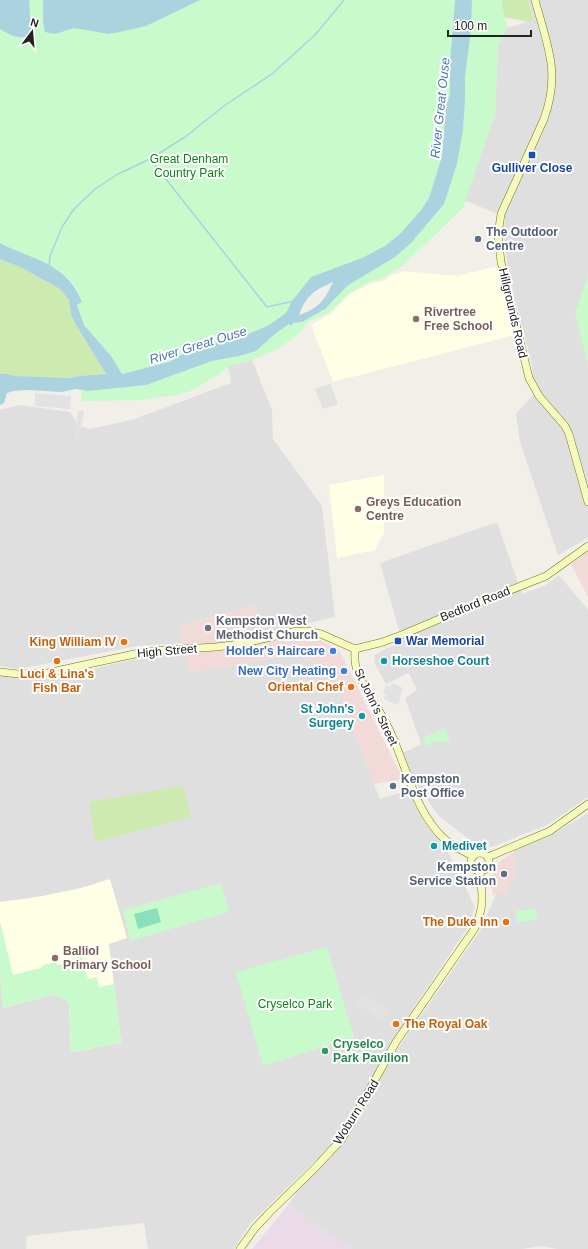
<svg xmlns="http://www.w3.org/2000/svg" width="588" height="1249" font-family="Arial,sans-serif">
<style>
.residential{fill:#e0dfdf}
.commercial{fill:#f2dad9}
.industrial{fill:#ebdbe8}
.education{fill:#ffffe5}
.grass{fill:#cdebb0}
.park{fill:#c8facc}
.pitch{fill:#88e0be}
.parking{fill:#e2e2e2}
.water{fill:#aad3df;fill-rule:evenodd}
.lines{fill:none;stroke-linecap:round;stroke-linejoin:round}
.stream{stroke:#aad3df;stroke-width:1.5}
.secondary-casing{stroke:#707d05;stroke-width:8}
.secondary{stroke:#f7fabf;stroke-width:7}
.transit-dot{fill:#1a4fb4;stroke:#fff;stroke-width:1.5}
.service-dot{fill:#5c6f8a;stroke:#fff;stroke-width:1.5}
.education-dot{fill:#8d6e63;stroke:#fff;stroke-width:1.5}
.worship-dot{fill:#6b7280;stroke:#fff;stroke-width:1.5}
.food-dot{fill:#e8710a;stroke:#fff;stroke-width:1.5}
.shop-dot{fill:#3f7fe0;stroke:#fff;stroke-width:1.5}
.culture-dot{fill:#0f9aa8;stroke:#fff;stroke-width:1.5}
.leisure-dot{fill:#2e9e5b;stroke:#fff;stroke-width:1.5}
.labels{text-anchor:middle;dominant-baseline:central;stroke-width:4;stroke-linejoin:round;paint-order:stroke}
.park-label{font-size:12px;fill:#0c8416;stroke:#fff}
.transit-label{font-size:12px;font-weight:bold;fill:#164399;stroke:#fff}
.service-label{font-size:12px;font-weight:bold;fill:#4e5e75;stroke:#fff;text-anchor:start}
.education-label{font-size:12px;font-weight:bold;fill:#785e54;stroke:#fff;text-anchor:start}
.street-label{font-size:12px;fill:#222;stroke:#fff}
.worship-label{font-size:12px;font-weight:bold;fill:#5b616d;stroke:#fff;text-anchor:start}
.food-label{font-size:12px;font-weight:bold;fill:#c56008;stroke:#fff;text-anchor:end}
.shop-label{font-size:12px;font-weight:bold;fill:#366cbe;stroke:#fff;text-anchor:end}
.culture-label{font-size:12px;font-weight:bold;fill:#0d838f;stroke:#fff;text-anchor:start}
.leisure-label{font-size:12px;font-weight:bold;fill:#27864d;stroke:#fff;text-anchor:start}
.water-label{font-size:13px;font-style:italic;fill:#4a7aab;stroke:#fff}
</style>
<rect width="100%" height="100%" fill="#f2efe9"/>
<g class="residential">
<path d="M 528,0 L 588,0 L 588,538 L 558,555 L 520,442 L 516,414 L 533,395 L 532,365 L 509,275 L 504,243 L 505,217 L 464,200 L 495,114 L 498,45 L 507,28 L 533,20 Z"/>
<path d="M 252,360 L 272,410 L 273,439 L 322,506 L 335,617 L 265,633 L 255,605 L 180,626 L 182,643 L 137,646 L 18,669 L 0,666 L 0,410 L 19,405 L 70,412 L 79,426 L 90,429 L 135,419 L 231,383 L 228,366 Z"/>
<path d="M 497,522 L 522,594 L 546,585 L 559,575 L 588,610 L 588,797 L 549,824 L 492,847 L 476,845 L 438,815 L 412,778 L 403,753 L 421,744 L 405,698 L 417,690 L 409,673 L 386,684 L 375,664 L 374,655 L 406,639 L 399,630 L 380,563 Z"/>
<path d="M 185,654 L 191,672 L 297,654 L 332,670 L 374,784 L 380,799 L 399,793 L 413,797 L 424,821 L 447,850 L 475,907 L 468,927 L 415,1006 L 359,1104 L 480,931 L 515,850 L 550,836 L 588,813 L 588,1249 L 557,1249 L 541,1246 L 522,1249 L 351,1249 L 288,1205 L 327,1149 L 250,1224 L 234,1249 L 148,1249 L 144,1223 L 27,1236 L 26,1249 L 0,1249 L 0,675 L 23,679 L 58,678 L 141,657 Z"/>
</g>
<g class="commercial">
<path d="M 588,552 L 588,597 L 571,564 Z"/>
<path d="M 255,605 L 268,641 L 307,633 L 339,650 L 403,779 L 374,784 L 332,670 L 297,654 L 190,672 L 182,643 L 180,626 Z"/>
<path d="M 514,852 L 518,859 L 513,862 L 517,870 L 507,889 L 507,893 L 493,895 L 492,884 L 494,870 L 501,860 Z"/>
</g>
<path class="industrial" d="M 288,1205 L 351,1249 L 252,1249 Z"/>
<g class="education">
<path d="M 498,266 L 515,335 L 333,382 L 311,325 L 332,313 L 350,294 L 372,283 L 383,281 L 392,275 L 404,271 L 456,276 Z"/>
<path d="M 384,475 L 384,533 L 375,550 L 337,558 L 329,485 Z"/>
<path d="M 110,879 L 127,938 L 109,944 L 121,1043 L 71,1052 L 69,1002 L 55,994 L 3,1008 L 0,972 L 0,902 L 37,897 L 81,888 Z"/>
</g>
<g class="grass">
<path d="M 501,0 L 528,0 L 533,20 L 528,22 L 504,17 Z"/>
<path d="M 0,259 L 22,268 L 60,289 L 69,300 L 71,315 L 76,325 L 106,374 C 99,375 76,375 72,378 L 15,376 L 7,374 L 0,374 Z"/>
<path d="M 183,786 L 191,817 L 95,842 L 89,802 Z"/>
</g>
<g class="park">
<path d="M 0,0 L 455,0 L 450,61 L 450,94 L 446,106 L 442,156 L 429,198 L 421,210 L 401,233 L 385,246 L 362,258 L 292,301 L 286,313 L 269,325 L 240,338 L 192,349 L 169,362 L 122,374 L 111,356 L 84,325 L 77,304 L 82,302 C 80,298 79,294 77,290 C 64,265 24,255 0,243 Z"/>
<path d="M 472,0 L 501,0 L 507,28 L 498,45 L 495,114 L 463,208 L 402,266 L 381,279 L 371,281 L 349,293 L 330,312 L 308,322 L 300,333 L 278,349 L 252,360 L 228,366 L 222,372 L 191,391 L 176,395 L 141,400 L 82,401 L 81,390 L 89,391 L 146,385 L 212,361 L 239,356 L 256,351 L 276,333 L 289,324 L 302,322 L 325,309 L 347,286 L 395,257 L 411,243 L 444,204 L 457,164 L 463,130 L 465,100 L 465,77 L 471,30 Z"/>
<path d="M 588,275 L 588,365 L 575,314 Z"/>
<path d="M 445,728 L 450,740 L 434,742 L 426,746 L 423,738 Z"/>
<path d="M 221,883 L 229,912 L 130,941 L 123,910 Z"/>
<path d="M 536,909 L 537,920 L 517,922 L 516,911 Z"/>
<path d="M 0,921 L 13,975 L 41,968 L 43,965 L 55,962 L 57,965 L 72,961 L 81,955 L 88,979 L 97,977 L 99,987 L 114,984 L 121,1043 L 71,1052 L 69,1002 L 55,994 L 3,1008 L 0,972 Z"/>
<path d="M 327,947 L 354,1037 L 263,1066 L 236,972 Z"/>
</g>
<path class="pitch" d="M 157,908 L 161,922 L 138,929 L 134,914 Z"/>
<g class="parking">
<path d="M 330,384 L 338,404 L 323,409 L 315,389 Z"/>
<path d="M 35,393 L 71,396 L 70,409 L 35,406 Z"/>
<path d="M 78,411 L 84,411 L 79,440 L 74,439 Z"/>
<path d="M 392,683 L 403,688 L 398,705 L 383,699 L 386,695 L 383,693 L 386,685 L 390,687 Z"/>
<path d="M 363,993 L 389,1010 L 382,1020 L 356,1003 Z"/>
</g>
<g class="water">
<path d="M 0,0 L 29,0 L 31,31 L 28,36 C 17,40 9,34 0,29 Z"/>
<path d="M 43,0 L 200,0 L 146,26 L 124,31 L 109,34 L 74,28 L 55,34 L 45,32 L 43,22 Z"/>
<path d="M 455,0 L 472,0 L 471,30 L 465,77 L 465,100 L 463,130 L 457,164 L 444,204 L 411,243 L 395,257 L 347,286 L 325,309 L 302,322 L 293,323 L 292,326 L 289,324 L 276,333 L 256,351 L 239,356 L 212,361 L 146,385 L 89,391 L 76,389 L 62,392 L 27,390 L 14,391 L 7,393 L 4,403 L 0,405 L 0,374 L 7,374 L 15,376 L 72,378 C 76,375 98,375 106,374 L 76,325 L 71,315 L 69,300 L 60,289 L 22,268 L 0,259 L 0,243 C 33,260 67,263 82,302 L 77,305 L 84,325 L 111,356 L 122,374 L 169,362 L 192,349 L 240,338 L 269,325 L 286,313 L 292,301 L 311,277 L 362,258 L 385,246 L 401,233 L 421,210 L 429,198 L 442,156 L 446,106 L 450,94 L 450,61 ZM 333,282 C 325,300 318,309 299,315 C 306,296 314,290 333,282 Z"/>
</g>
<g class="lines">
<g class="stream">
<path d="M 150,159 L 267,307 L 294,301"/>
<path d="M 49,267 L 50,256 L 62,227 L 74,209 L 94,190 L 118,174 L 150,159 L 185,137 L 224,106 L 272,74 L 315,35 L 344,0"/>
</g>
<defs>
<g id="secondary">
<path d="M 535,0 C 547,45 561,72 544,119 L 501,214 L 498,235 L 501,262 L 529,378 L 539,396 L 565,426 L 569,434 L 588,502"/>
<path d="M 355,649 L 383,642 L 404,634 L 463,609 L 546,576 L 588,546"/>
<path d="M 355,649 C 355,655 354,660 356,667 C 363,689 379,708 389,729 C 405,762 412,801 436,830 C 446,843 459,849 473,856"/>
<path d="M 0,672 L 18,674 L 47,673 L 139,653 L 164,650 L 216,647 L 240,644 L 297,631 L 307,631 L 321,634 L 355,649"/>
<circle cx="480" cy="862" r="9"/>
<path d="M 488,857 L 550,831 L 588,804"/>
<path d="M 240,1249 L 255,1228 L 270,1212 L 314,1169 L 342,1139 L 396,1042 L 475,928 C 485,904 482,896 480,872"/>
</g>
</defs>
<use href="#secondary" class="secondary-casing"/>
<use href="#secondary" class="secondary"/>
</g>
<g class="transit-dot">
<rect x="528" y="151" width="8" height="8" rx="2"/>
<rect x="394" y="637" width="8" height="8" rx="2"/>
</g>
<g class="service-dot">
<circle cx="478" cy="239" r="4"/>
<circle cx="393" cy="786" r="4"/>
<circle cx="504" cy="874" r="4"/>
</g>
<g class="education-dot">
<circle cx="416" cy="319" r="4"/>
<circle cx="358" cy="509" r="4"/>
<circle cx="55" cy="958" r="4"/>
</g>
<circle class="worship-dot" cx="208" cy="628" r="4"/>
<g class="food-dot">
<circle cx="124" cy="642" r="4"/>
<circle cx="57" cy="661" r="4"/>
<circle cx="351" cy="687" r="4"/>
<circle cx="506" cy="922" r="4"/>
<circle cx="396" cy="1024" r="4"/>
</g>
<g class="shop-dot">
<circle cx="333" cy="651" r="4"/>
<circle cx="344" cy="671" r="4"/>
</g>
<g class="culture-dot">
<circle cx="384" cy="661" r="4"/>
<circle cx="362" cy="716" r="4"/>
<circle cx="434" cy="846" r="4"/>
</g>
<circle class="leisure-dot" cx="325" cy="1051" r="4"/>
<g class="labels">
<g class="park-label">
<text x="189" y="159">Great Denham<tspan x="189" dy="14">Country Park</tspan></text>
<text x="295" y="1004">Cryselco Park</text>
</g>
<g class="transit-label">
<text x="532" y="168">Gulliver Close</text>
<text x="406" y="641" text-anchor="start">War Memorial</text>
</g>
<g class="service-label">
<text x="486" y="232">The Outdoor<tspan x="486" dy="14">Centre</tspan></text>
<text x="401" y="779">Kempston<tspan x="401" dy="14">Post Office</tspan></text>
<text x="496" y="867" text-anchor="end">Kempston<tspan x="496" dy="14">Service Station</tspan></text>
</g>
<g class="education-label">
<text x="424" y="312">Rivertree<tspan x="424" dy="14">Free School</tspan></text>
<text x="366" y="502">Greys Education<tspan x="366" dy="14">Centre</tspan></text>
<text x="63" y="951">Balliol<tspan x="63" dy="14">Primary School</tspan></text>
</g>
<g class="street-label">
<text transform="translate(513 313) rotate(77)">Hillgrounds Road</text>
<text transform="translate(475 604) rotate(-22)">Bedford Road</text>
<text transform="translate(167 651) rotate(-5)">High Street</text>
<text transform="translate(376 707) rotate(64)">St John's Street</text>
<text transform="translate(356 1112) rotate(-58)">Woburn Road</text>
</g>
<g class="worship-label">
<text x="216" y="621">Kempston West<tspan x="216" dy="14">Methodist Church</tspan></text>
</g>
<g class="food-label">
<text x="116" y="642">King William IV</text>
<text x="57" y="674" text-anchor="middle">Luci &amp; Lina's<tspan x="57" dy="14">Fish Bar</tspan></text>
<text x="343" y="687">Oriental Chef</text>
<text x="498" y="922">The Duke Inn</text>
<text x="404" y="1024" text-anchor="start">The Royal Oak</text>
</g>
<g class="shop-label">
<text x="325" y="651">Holder's Haircare</text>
<text x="336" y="671">New City Heating</text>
</g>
<g class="culture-label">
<text x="392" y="661">Horseshoe Court</text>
<text x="354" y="709" text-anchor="end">St John's<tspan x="354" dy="14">Surgery</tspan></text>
<text x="442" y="846">Medivet</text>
</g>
<g class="leisure-label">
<text x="333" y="1044">Cryselco<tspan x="333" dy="14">Park Pavilion</tspan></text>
</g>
<g class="water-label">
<text transform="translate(440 108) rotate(-84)">River Great Ouse</text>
<text transform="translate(198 345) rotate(-17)">River Great Ouse</text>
</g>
</g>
<g transform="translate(32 32) rotate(16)" stroke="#ffffff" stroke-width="3" paint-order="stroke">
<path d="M0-3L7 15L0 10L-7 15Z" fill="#222222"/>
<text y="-6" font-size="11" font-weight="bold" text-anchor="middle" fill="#222222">N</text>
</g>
<path d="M448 30v6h83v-6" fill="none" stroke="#222222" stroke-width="2"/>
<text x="454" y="30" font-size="12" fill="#222222" stroke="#ffffff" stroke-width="3" paint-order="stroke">100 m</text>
</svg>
